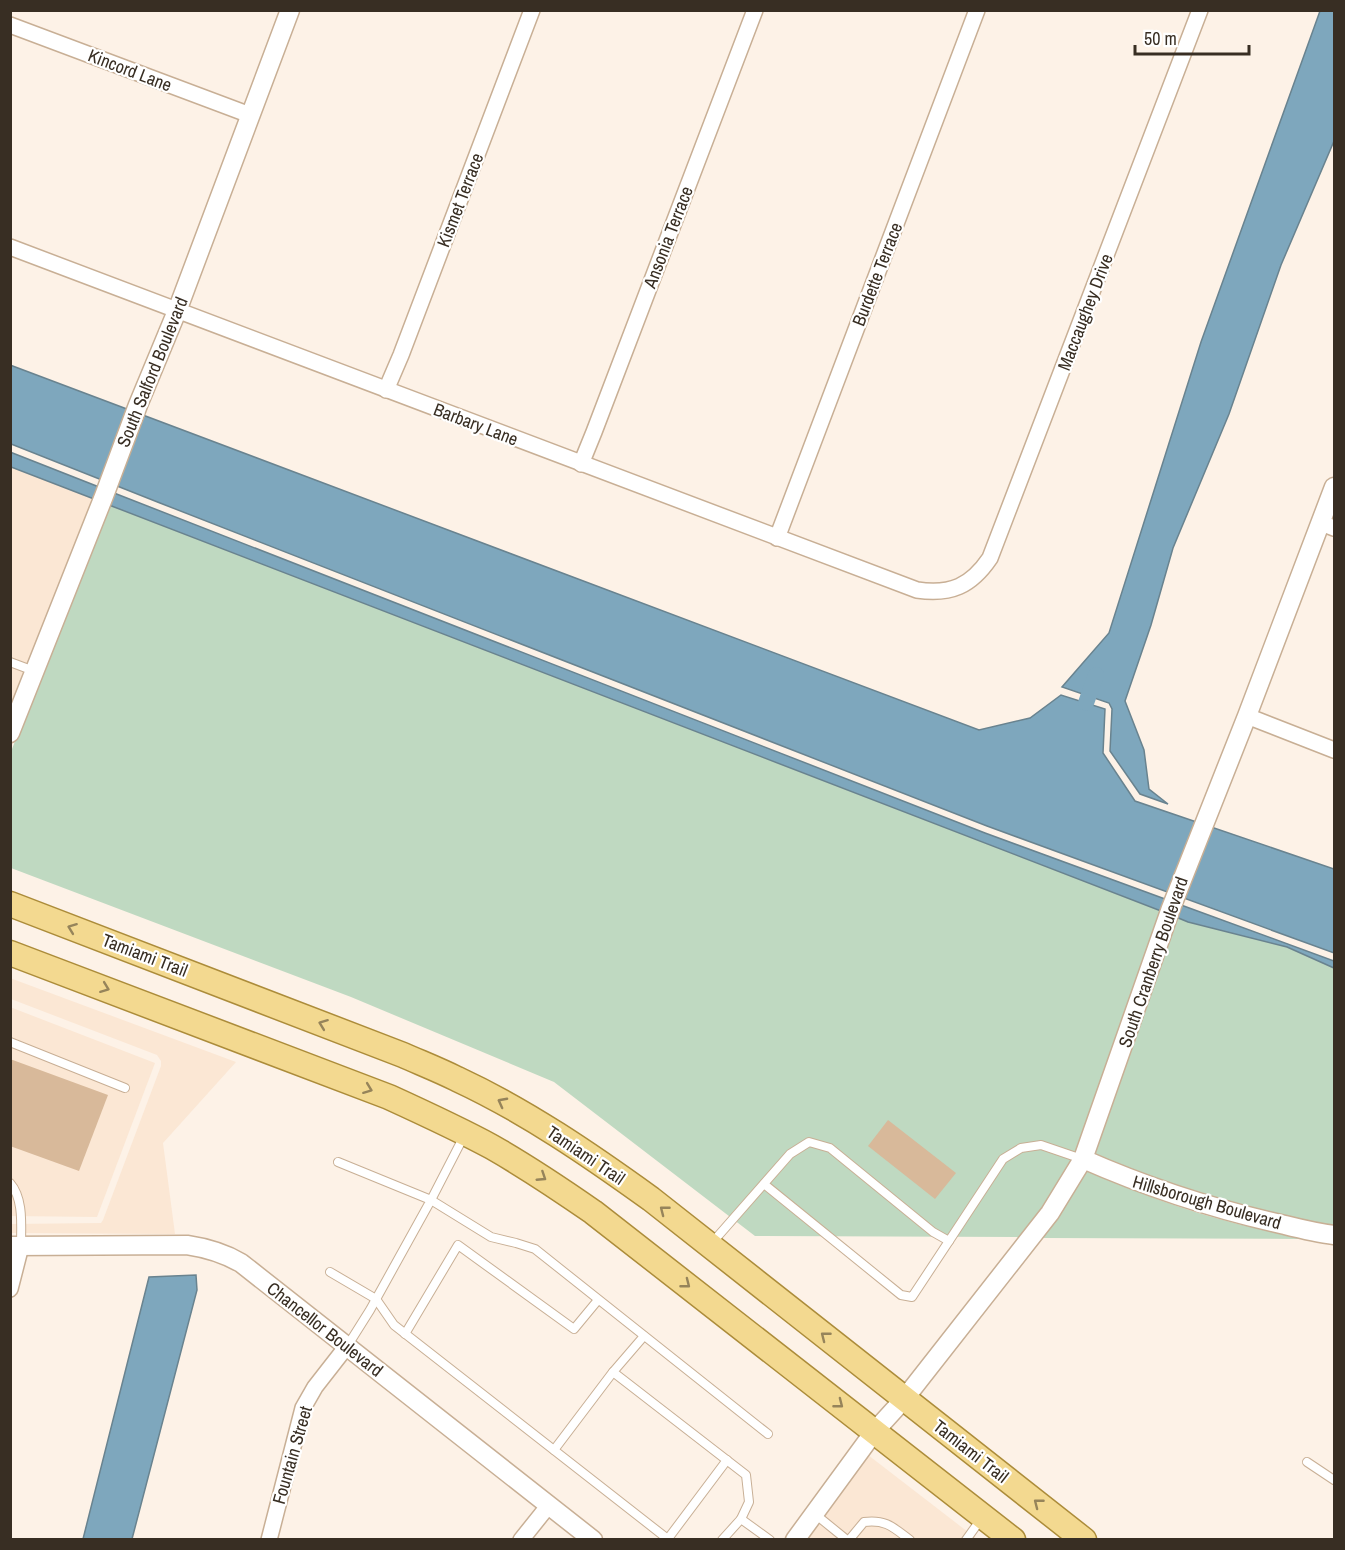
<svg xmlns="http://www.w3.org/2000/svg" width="1345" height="1550" font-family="'Archivo Narrow',sans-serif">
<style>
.built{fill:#fbe7d4}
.green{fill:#bfd9c1}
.water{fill:#7ea7bd;stroke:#69838f;stroke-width:1.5}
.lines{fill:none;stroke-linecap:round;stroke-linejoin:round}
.canal{stroke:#7ea7bd;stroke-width:16}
.building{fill:#d8b99a}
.service-casing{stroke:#c8af95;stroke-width:10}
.minor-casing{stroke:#c8af95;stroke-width:18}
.tertiary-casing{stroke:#c8af95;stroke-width:21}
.primary-casing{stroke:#ac8c3a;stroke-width:27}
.service{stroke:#fff;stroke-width:8}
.minor{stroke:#fff;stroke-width:15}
.tertiary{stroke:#fff;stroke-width:18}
.primary{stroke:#f3d990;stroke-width:24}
.oneway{stroke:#96845a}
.labels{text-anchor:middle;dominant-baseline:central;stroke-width:4.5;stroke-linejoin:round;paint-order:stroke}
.street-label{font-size:18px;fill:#382e23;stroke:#fff}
</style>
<rect width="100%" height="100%" fill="#fdf2e7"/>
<g class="built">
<path d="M 11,467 L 94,499 L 11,711 Z"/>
<path d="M 10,978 L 236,1062 L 163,1143 L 175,1234 L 11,1233 L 11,1224 L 101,1223 L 103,1220 L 161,1066 L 161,1061 L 157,1055 L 11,999 Z"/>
<path d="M 10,1007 L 155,1063 L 97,1217 L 11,1216 Z"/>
<path d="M 868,1455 L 977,1539 L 805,1540 Z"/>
</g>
<g class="green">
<path d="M 109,505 L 1161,911 L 1076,1155 L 1044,1208 L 1021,1237 L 755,1236 L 554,1082 L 351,997 L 11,868 L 10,754 Z"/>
<path d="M 1176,917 L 1188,922 L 1287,947 L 1334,968 L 1334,1226 C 1303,1220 1271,1214 1240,1206 C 1190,1194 1141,1175 1094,1154 Z"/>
<path d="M 1086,1170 C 1135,1192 1186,1211 1238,1224 C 1260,1229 1283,1234 1305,1239 L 1042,1238 Z"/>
</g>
<g class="water">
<path d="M 1320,11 L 1334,11 L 1334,141 L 1281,265 L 1229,414 L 1173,548 L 1151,625 L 1125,701 L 1144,750 L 1149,789 L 1168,804 L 1140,794 L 1110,751 L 1112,709 L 1109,703 L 1062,687 L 1109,633 L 1201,342 Z"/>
<path d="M 10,365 L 979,730 L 1030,718 L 1061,695 L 1105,709 L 1103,753 L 1135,801 L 1334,869 L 1334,953 L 987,826 L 160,503 L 11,444 Z"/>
<path d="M 10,452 L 99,487 L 94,499 L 11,467 Z"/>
<path d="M 114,493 L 985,833 L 1165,899 L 1161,911 L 109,505 Z"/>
<path d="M 1181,905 L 1334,961 L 1334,968 L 1287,947 L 1188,922 L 1176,917 Z"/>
<path d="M 196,1275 L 197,1290 L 132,1539 L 83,1539 L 149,1277 Z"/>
</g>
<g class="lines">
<path class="canal" d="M 1086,703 L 1096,675"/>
</g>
<g class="building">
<path d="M 10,1059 L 108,1095 L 79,1171 L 10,1146 Z"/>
<path d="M 888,1120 L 956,1173 L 935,1199 L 868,1146 Z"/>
</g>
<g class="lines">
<defs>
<g id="service">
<path d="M 10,662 L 34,671"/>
<path d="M 10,1042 L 125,1088"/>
<path d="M 464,1136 L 431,1200 L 491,1237 L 516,1243 L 535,1249 L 768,1434"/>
<path d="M 338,1162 L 431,1200 L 370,1310 L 348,1345"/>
<path d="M 10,1183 C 24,1199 21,1226 21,1246"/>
<path d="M 764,1184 L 901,1295 L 912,1297 L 949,1241"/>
<path d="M 711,1244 L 790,1154 L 809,1142 L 830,1148 L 933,1232 L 949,1241 L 1003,1159 L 1021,1148 L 1041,1145 L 1082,1159"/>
<path d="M 330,1272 L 376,1299 L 394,1325 L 669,1540"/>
<path d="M 405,1334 L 458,1245 L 574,1329 L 598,1300"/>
<path d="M 644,1336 L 613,1372 L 746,1475 L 749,1502 L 741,1519 L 770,1540"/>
<path d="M 554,1450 L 613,1372"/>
<path d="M 1307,1462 L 1334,1480"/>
<path d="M 815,1514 L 847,1540"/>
<path d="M 667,1540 L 727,1460"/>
<path d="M 722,1540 L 741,1519"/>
<path d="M 849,1540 L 864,1522 C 886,1519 894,1528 910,1540"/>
<path d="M 966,1540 L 981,1519"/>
</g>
<g id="minor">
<path d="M 10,25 L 250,115"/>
<path d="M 10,247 L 917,590 C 951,595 971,586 990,558 L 1200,10"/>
<path d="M 386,390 L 401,355 L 532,10"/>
<path d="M 581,464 L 594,432 L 755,10"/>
<path d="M 1321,523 L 1334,528"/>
<path d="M 777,538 L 977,10"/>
<path d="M 1247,716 L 1334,750"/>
<path d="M 10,1289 L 21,1246"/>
<path d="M 269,1540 L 303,1408 L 315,1387 L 347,1346"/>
<path d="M 521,1540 L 549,1505"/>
</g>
<g id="tertiary">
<path d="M 10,733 L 104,496 L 138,405 L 177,311 L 290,10"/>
<path d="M 1083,1159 C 1151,1189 1213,1209 1285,1225 C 1301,1229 1318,1233 1334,1235"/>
<path d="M 10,1246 L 187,1245 C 207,1248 224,1253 241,1263 L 593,1540"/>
<path d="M 795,1540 L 874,1432 L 905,1398 L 1050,1213 L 1083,1159 L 1171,908 L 1247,716 L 1334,487"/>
</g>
<g id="primary">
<path d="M 10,904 L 403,1055 C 421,1063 439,1070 457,1079 C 526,1111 590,1155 651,1199 L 1084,1540"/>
<path d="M 10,953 L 389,1097 C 424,1113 459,1129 492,1147 C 527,1167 560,1189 593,1212 L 1013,1540"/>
</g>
</defs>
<use href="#service" class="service-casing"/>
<use href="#minor" class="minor-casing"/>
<use href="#tertiary" class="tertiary-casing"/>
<use href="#primary" class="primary-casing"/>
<use href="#service" class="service"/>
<use href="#minor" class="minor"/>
<use href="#tertiary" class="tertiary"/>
<use href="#primary" class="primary"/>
</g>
<defs><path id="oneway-chevron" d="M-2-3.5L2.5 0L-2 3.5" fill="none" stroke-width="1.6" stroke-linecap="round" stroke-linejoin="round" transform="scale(1.5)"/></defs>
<g class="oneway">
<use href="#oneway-chevron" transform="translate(72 928) rotate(-159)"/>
<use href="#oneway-chevron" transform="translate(105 988) rotate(21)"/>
<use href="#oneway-chevron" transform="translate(323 1024) rotate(-159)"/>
<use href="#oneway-chevron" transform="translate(368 1089) rotate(21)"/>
<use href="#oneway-chevron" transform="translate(502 1102) rotate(-152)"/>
<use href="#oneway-chevron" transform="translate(542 1177) rotate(33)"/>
<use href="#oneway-chevron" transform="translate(664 1210) rotate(-142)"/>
<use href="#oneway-chevron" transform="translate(686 1284) rotate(38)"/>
<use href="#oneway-chevron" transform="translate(825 1336) rotate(-142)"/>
<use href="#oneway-chevron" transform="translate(839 1404) rotate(38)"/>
<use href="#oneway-chevron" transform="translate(1038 1503) rotate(-142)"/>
</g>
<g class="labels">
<g class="street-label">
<text transform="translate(130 70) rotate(21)">Kincord Lane</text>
<text transform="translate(460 200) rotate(-69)">Kismet Terrace</text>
<text transform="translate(668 237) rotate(-69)">Ansonia Terrace</text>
<text transform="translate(877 274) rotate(-69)">Burdette Terrace</text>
<text transform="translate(1085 312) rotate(-69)">Maccaughey Drive</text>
<text transform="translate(152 372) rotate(-68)">South Salford Boulevard</text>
<text transform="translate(476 424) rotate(21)">Barbary Lane</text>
<text transform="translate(145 955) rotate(21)">Tamiami Trail</text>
<text transform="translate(1153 962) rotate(-71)">South Cranberry Boulevard</text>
<text transform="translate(586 1155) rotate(34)">Tamiami Trail</text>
<text transform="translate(1207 1202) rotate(16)">Hillsborough Boulevard</text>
<text transform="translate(325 1329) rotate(38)">Chancellor Boulevard</text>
<text transform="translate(971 1451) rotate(38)">Tamiami Trail</text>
<text transform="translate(292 1455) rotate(-74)">Fountain Street</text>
</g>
</g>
<rect width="1345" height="1550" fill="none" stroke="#382e23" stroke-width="24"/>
<path d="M1135 45v9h114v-9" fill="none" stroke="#382e23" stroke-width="3"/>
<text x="1144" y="45" font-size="18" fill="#382e23" stroke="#ffffff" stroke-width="4.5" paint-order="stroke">50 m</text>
</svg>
